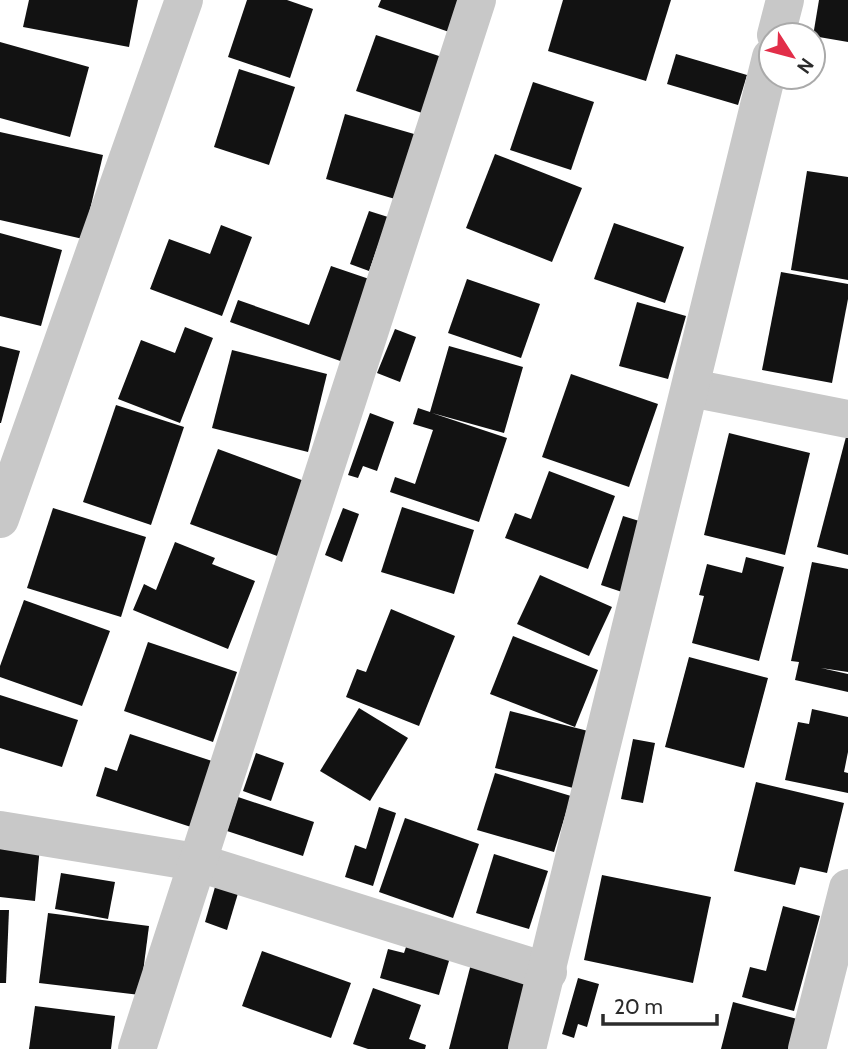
<svg xmlns="http://www.w3.org/2000/svg" width="848" height="1049" font-family="Cabin,sans-serif">
<style>
.building{fill:#121212}
.lines{fill:none;stroke-linecap:round;stroke-linejoin:round}
.street{stroke:#c8c8c8;stroke-width:38}
</style>
<rect width="100%" height="100%" fill="#fff"/>
<g class="building">
<path d="M 29,0 L 138,0 L 129,47 L 23,27 Z"/>
<path d="M 247,0 L 287,0 L 313,9 L 290,78 L 228,57 Z"/>
<path d="M 381,0 L 461,0 L 449,32 L 378,7 Z"/>
<path d="M 563,0 L 671,0 L 646,81 L 548,51 Z"/>
<path d="M 819,0 L 848,0 L 848,42 L 813,36 Z"/>
<path d="M 376,35 L 445,58 L 425,114 L 356,91 Z"/>
<path d="M 0,42 L 89,67 L 70,137 L 0,118 Z"/>
<path d="M 676,54 L 747,75 L 738,105 L 667,84 Z"/>
<path d="M 239,69 L 295,87 L 269,165 L 214,147 Z"/>
<path d="M 533,82 L 594,102 L 571,170 L 510,150 Z"/>
<path d="M 345,114 L 421,136 L 402,201 L 326,179 Z"/>
<path d="M 0,132 L 103,155 L 83,239 L 0,220 Z"/>
<path d="M 495,154 L 582,188 L 552,262 L 466,228 Z"/>
<path d="M 807,171 L 848,177 L 848,280 L 791,270 Z"/>
<path d="M 369,211 L 388,217 L 369,271 L 350,264 Z"/>
<path d="M 614,223 L 684,247 L 665,303 L 594,279 Z"/>
<path d="M 221,225 L 252,237 L 222,316 L 150,289 L 169,239 L 210,254 Z"/>
<path d="M 0,233 L 62,250 L 41,326 L 0,316 Z"/>
<path d="M 331,266 L 375,281 L 346,363 L 230,322 L 238,300 L 309,325 Z"/>
<path d="M 781,272 L 848,284 L 848,299 L 832,383 L 762,370 Z"/>
<path d="M 467,279 L 540,304 L 521,358 L 448,333 Z"/>
<path d="M 637,302 L 686,316 L 668,379 L 619,366 Z"/>
<path d="M 185,327 L 213,338 L 180,423 L 118,399 L 141,340 L 175,353 Z"/>
<path d="M 395,329 L 416,337 L 400,382 L 377,373 Z"/>
<path d="M 0,346 L 20,351 L 1,423 L 0,423 Z"/>
<path d="M 449,346 L 523,367 L 504,433 L 432,413 L 507,438 L 479,522 L 390,492 L 395,477 L 415,484 L 433,430 L 413,424 L 418,408 L 430,412 Z"/>
<path d="M 232,350 L 327,374 L 308,452 L 212,428 Z"/>
<path d="M 571,374 L 658,404 L 629,487 L 542,457 Z"/>
<path d="M 116,405 L 184,427 L 151,525 L 83,502 Z"/>
<path d="M 370,413 L 394,422 L 377,471 L 363,466 L 358,478 L 348,475 Z"/>
<path d="M 729,433 L 810,453 L 785,555 L 704,535 Z"/>
<path d="M 847,433 L 848,433 L 848,555 L 817,547 Z"/>
<path d="M 218,449 L 307,482 L 280,557 L 190,524 Z"/>
<path d="M 549,471 L 615,496 L 588,569 L 505,538 L 515,513 L 531,519 Z"/>
<path d="M 402,507 L 474,530 L 454,594 L 381,572 Z"/>
<path d="M 53,508 L 146,537 L 121,617 L 27,588 Z"/>
<path d="M 343,508 L 359,514 L 342,562 L 325,555 Z"/>
<path d="M 623,516 L 649,524 L 628,594 L 601,585 Z"/>
<path d="M 175,542 L 215,558 L 212,564 L 255,581 L 228,649 L 133,610 L 144,584 L 156,590 Z"/>
<path d="M 746,557 L 784,567 L 759,661 L 692,643 L 704,596 L 699,595 L 707,564 L 742,573 Z"/>
<path d="M 812,562 L 848,569 L 848,672 L 821,668 L 848,674 L 848,692 L 795,680 L 799,662 L 791,661 Z"/>
<path d="M 540,575 L 612,607 L 589,656 L 517,624 Z"/>
<path d="M 24,600 L 110,631 L 82,706 L 0,677 L 0,666 Z"/>
<path d="M 391,609 L 455,636 L 419,726 L 346,697 L 357,669 L 366,672 Z"/>
<path d="M 513,636 L 598,670 L 575,727 L 490,694 Z"/>
<path d="M 148,642 L 237,672 L 213,742 L 124,711 Z"/>
<path d="M 689,657 L 768,678 L 744,768 L 665,747 Z"/>
<path d="M 0,695 L 78,720 L 62,767 L 0,748 Z"/>
<path d="M 359,708 L 408,738 L 370,801 L 320,771 Z"/>
<path d="M 812,709 L 848,717 L 848,752 L 844,772 L 848,773 L 848,793 L 785,780 L 798,722 L 809,724 Z"/>
<path d="M 510,711 L 592,732 L 577,789 L 495,768 Z"/>
<path d="M 130,734 L 212,761 L 191,827 L 96,796 L 105,767 L 117,771 Z"/>
<path d="M 633,739 L 655,743 L 643,803 L 621,799 Z"/>
<path d="M 256,753 L 284,763 L 271,801 L 243,791 Z"/>
<path d="M 495,773 L 571,796 L 554,852 L 477,830 Z"/>
<path d="M 756,782 L 844,803 L 827,873 L 800,867 L 795,885 L 734,871 Z"/>
<path d="M 238,797 L 314,822 L 303,856 L 227,831 Z"/>
<path d="M 379,807 L 396,813 L 373,886 L 345,877 L 355,845 L 366,849 Z"/>
<path d="M 405,818 L 479,844 L 453,918 L 379,892 Z"/>
<path d="M 0,842 L 40,846 L 35,901 L 0,897 Z"/>
<path d="M 494,854 L 548,871 L 529,929 L 476,913 Z"/>
<path d="M 61,873 L 115,882 L 108,919 L 55,909 Z"/>
<path d="M 219,873 L 242,880 L 227,930 L 205,922 Z"/>
<path d="M 602,875 L 711,897 L 693,983 L 584,960 Z"/>
<path d="M 783,906 L 820,916 L 794,1011 L 742,997 L 750,967 L 766,971 Z"/>
<path d="M 0,910 L 9,910 L 6,983 L 0,983 Z"/>
<path d="M 48,913 L 149,926 L 140,995 L 39,983 Z"/>
<path d="M 408,941 L 451,954 L 439,995 L 380,978 L 388,949 L 404,953 Z"/>
<path d="M 262,951 L 351,983 L 331,1038 L 242,1006 Z"/>
<path d="M 472,960 L 534,976 L 514,1049 L 449,1049 Z"/>
<path d="M 578,978 L 599,984 L 587,1027 L 578,1024 L 574,1038 L 562,1034 Z"/>
<path d="M 373,988 L 421,1005 L 409,1039 L 426,1045 L 425,1049 L 368,1049 L 353,1044 Z"/>
<path d="M 733,1002 L 801,1020 L 794,1049 L 721,1049 Z"/>
<path d="M 35,1006 L 115,1016 L 111,1049 L 29,1049 Z"/>
</g>
<g class="lines">
<g class="street">
<path d="M 776,35 L 785,0"/>
<path d="M 691,388 L 848,419"/>
<path d="M 0,519 L 184,0"/>
<path d="M 0,830 L 196,862 L 548,972"/>
<path d="M 137,1049 L 477,0"/>
<path d="M 527,1049 L 771,57"/>
<path d="M 807,1049 L 848,888"/>
</g>
</g>
<g transform="translate(792 56) rotate(126)"><circle r="33" fill="#ffffff" stroke="#aaaaaa" stroke-width="2"/>
<path d="M0-5L12 26L0 18L-12 26Z" fill="#e22e49"/>
<text y="-10" font-size="19" font-weight="bold" text-anchor="middle" fill="#2b2b2b">N</text>
</g>
<path d="M603 1014v10h114v-10" fill="none" stroke="#2b2b2b" stroke-width="3.5"/>
<text x="614" y="1014" font-size="21" fill="#2b2b2b" stroke="#ffffff" stroke-width="5" paint-order="stroke">20 m</text>
</svg>
